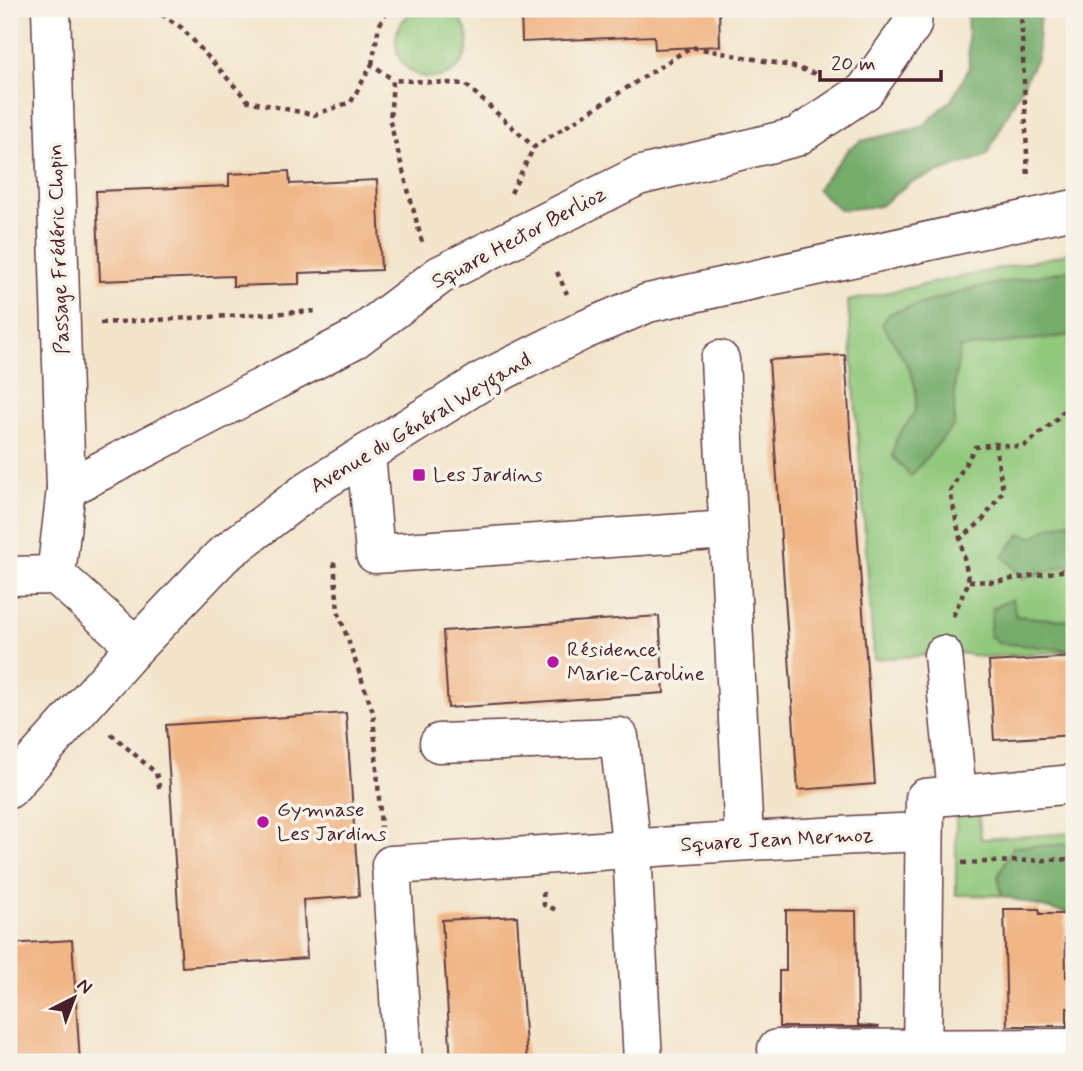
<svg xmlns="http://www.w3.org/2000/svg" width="1083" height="1071" font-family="Mynerve,sans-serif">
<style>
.green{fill:#91c87b;stroke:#6e7453;stroke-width:2}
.forest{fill:#74ac6b;stroke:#5f664b;stroke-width:2}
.building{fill:#f1b686}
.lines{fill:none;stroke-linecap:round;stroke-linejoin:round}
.minor-casing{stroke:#633d43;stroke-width:41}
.path{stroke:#633d43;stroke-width:4.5;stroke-dasharray:5 5;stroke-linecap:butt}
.minor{stroke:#fff;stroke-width:38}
.poi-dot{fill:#b5179e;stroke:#f7f3e8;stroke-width:2.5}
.labels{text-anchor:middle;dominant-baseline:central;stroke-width:7;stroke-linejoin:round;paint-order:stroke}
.street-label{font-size:21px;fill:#4a1f2b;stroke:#f7f3e8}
.poi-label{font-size:21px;fill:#4a1f2b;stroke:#f7f3e8;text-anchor:start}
</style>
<rect width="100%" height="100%" fill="#f7f3e8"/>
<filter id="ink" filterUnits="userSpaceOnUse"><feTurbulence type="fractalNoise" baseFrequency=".0143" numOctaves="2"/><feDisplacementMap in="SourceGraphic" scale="14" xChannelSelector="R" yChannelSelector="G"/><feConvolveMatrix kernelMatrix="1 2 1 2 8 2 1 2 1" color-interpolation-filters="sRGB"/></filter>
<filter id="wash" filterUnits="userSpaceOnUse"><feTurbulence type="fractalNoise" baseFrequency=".00686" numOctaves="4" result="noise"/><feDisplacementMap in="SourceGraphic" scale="28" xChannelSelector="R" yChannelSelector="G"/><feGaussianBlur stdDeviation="1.57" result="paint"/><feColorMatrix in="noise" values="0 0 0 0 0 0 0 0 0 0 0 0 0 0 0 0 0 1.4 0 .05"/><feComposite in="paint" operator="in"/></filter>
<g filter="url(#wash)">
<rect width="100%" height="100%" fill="#f3e5cc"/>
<g class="green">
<circle cx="432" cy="42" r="36"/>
<path d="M 1074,247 L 1074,651 L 983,657 L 961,653 L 874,659 L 848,301 L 1062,255 Z"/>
<path d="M 978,808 L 981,839 L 1074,833 L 1074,896 L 956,895 L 956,813 Z"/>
</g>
<g class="forest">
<path d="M 967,9 L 1040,9 L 1037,58 L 986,156 L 911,182 L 880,206 L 840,210 L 817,189 L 849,149 L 861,141 L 922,127 L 952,99 L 969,69 Z"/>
<path d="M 1074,269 L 1074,335 L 960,348 L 955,380 L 954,425 L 911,476 L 893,457 C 894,429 909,429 915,409 C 923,381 896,346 882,324 L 890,313 L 974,288 Z"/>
<path d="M 1074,521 L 1074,563 L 1022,578 L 1003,556 L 1020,534 L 1033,537 L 1052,526 Z"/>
<path d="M 1012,599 L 1016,616 L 1074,621 L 1074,650 L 998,643 L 989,635 L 993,608 Z"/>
<path d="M 1074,844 L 1074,912 C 1060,915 1019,899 1002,896 L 998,876 L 1013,847 Z"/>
</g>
<g id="blocks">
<g class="building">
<path d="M 521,9 L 719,9 L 720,46 L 655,49 L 654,36 L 522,42 Z"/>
<path d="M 289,171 L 290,184 L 377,180 L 381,270 L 299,273 L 299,284 L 233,286 L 233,276 L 100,281 L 96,191 L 229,186 L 229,174 Z"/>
<path d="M 845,355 L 875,784 L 798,790 L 769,360 Z"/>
<path d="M 659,616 L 664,693 L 448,708 L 443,631 Z"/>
<path d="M 1074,657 L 1074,735 L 994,740 L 989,662 Z"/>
<path d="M 346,713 L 359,896 L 303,900 L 307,958 L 182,967 L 166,725 Z"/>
<path d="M 1004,909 L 1039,909 L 1040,914 L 1065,914 L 1066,977 L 1072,976 L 1072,1008 L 1067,1008 L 1067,1026 L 1007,1026 Z"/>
<path d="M 786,910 L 856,911 L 858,1025 L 879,1027 L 779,1027 L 779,971 L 786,971 Z"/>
<path d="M 517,916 L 527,1062 L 451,1062 L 442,920 Z"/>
<path d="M 72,940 L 80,1062 L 9,1062 L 9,944 Z"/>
</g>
</g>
</g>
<g filter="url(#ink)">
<use href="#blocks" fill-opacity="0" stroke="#633d43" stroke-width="2"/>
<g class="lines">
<defs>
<g id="minor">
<path d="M 51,9 L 66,489 L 56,575 L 136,646"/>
<path d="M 720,360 L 744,839"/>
<path d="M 366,454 L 375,554 L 728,530"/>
<path d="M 66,489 L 355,339 L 440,275 L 638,176 L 796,137 L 865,91 L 912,25 L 913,9"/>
<path d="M 9,576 L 56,575"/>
<path d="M 943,655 L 957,793"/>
<path d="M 439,743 L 619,737 L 632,851 L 643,1062"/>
<path d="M 9,789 L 136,646 L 222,556 L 310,489 L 484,380 L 584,330 L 648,303 L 1074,209"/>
<path d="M 777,1049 L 1074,1048"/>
<path d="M 403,1062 L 391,865 C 569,854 746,839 923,832"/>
<path d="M 922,1062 L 925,798 L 1074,784"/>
</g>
</defs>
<use href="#minor" class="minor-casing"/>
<g class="path">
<path d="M 153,9 L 182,28 L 248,101 L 314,115 L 351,102 L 372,64 L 393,80"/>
<path d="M 1021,9 L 1028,179"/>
<path d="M 372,64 L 379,26 L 388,9"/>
<path d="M 511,193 L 534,147"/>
<path d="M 422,242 L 390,122 L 393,80 L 465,84 L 534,147 L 691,47 L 791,66 L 819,75"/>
<path d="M 557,272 L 567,294"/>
<path d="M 100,323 L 319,311"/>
<path d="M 959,540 L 982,521 L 1003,491 L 995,444"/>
<path d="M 334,562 L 338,611 L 373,712 L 381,827"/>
<path d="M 969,581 L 994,582 L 1074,569"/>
<path d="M 953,616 L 969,581 L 950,491 L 975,447 L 995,444 L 1023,447 L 1054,422 L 1074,399"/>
<path d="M 111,734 L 156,773 L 160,790"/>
<path d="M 962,863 L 1074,859"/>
<path d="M 543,892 L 544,905 L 557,910"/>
</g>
<use href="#minor" class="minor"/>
</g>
</g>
<g class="poi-dot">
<rect x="412" y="468" width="14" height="14" rx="3.5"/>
<circle cx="553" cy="662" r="7"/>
<circle cx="263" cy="822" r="7"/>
</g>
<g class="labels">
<g class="street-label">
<text transform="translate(519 238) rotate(-28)">Square Hector Berlioz</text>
<text transform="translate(59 249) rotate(-92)">Passage Frédéric Chopin</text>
<text transform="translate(421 423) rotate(-31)">Avenue du Général Weygand</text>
<text transform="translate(777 840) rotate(-3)">Square Jean Mermoz</text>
</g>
<g class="poi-label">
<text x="433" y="475">Les Jardins</text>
<text x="567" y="650">Résidence<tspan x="567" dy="24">Marie-Caroline</tspan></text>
<text x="277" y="810">Gymnase<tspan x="277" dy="24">Les Jardins</tspan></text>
</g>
</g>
<rect width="1083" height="1071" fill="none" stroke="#f7f3e8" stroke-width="35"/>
<g transform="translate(74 998) rotate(42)" stroke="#f7f3e8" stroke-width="5" paint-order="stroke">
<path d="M0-5L12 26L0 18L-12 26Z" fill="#4a1f2b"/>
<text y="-10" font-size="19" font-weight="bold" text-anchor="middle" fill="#4a1f2b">N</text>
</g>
<path d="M820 70v10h121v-10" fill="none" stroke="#4a1f2b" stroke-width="3.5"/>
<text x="831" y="70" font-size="21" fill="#4a1f2b" stroke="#f7f3e8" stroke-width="5" paint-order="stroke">20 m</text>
</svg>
